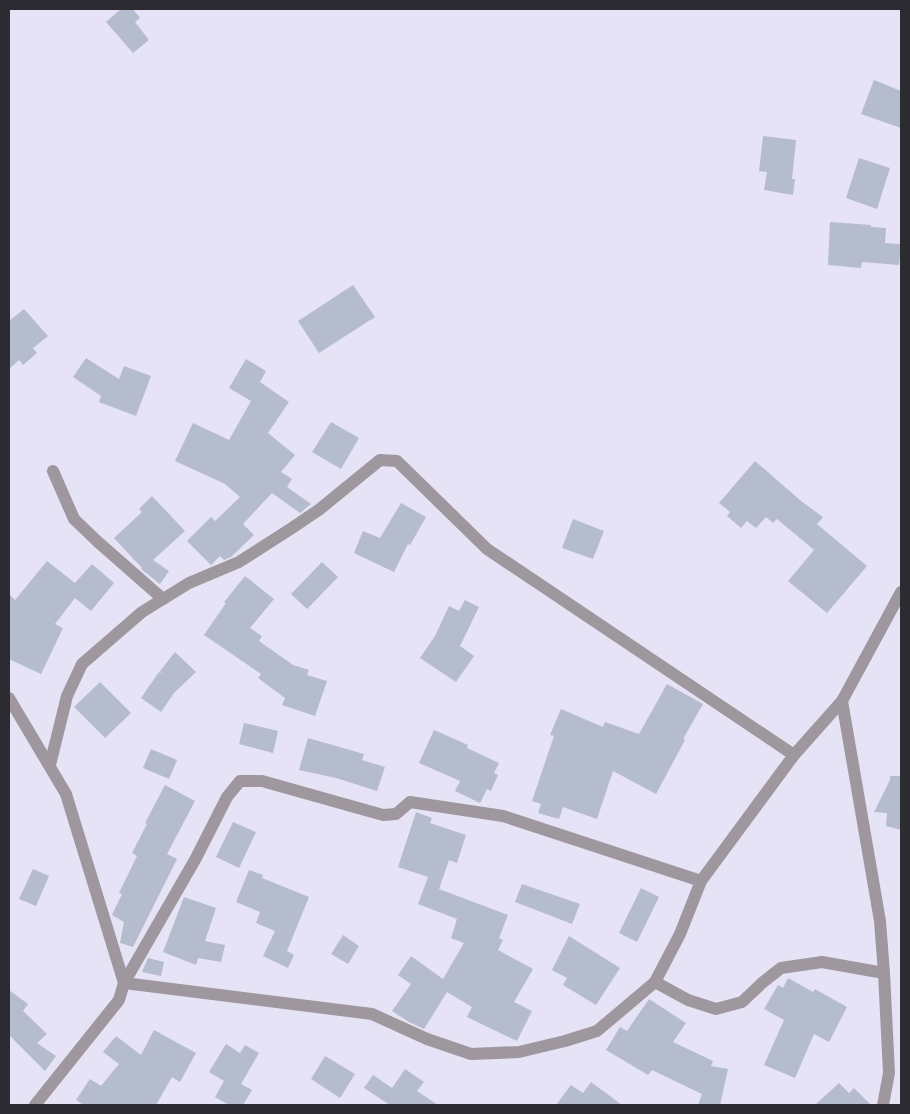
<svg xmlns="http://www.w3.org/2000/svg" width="910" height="1114" font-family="'Exo 2',sans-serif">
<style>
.building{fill:#b4bccd}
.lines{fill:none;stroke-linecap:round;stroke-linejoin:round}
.minor{stroke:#9e989e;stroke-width:12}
</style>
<rect width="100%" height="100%" fill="#e7e3f6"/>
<g class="building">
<path d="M 121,9 L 133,9 L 140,18 L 135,22 L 149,40 L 133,53 L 106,22 Z"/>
<path d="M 874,80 L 901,91 L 901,128 L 861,114 Z"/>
<path d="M 763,136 L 796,140 L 792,179 L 795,179 L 793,195 L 764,190 L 767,172 L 759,171 Z"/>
<path d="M 859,158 L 890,168 L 877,209 L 846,198 Z"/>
<path d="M 830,222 L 871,225 L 871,227 L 886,228 L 885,243 L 901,244 L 899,265 L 862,262 L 861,268 L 828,265 Z"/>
<path d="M 353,285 L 375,317 L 319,353 L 298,321 Z"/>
<path d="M 24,309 L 48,336 L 33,348 L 37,353 L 23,365 L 19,360 L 9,369 L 9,321 Z"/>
<path d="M 86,358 L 119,379 L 124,366 L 151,376 L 136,416 L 99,402 L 101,396 L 73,377 Z"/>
<path d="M 246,359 L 266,371 L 260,382 L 289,402 L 268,433 L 295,455 L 281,472 L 292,479 L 287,487 L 311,504 L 300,513 L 272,493 L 243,524 L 254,535 L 231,557 L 224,560 L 220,556 L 211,565 L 187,541 L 211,517 L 215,521 L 240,497 L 225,484 L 175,461 L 193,423 L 229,440 L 251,401 L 229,388 Z"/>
<path d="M 331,422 L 359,438 L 341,469 L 312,452 Z"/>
<path d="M 755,461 L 801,501 L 823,517 L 817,524 L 867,566 L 827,613 L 788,581 L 814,550 L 777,519 L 773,523 L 766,517 L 756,528 L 747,521 L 741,528 L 727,516 L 730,512 L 719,503 Z"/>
<path d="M 152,496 L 185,531 L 153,560 L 169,571 L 160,584 L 141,569 L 142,568 L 114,538 L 142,512 L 139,509 Z"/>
<path d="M 401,503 L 426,517 L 410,545 L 408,544 L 394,572 L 354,553 L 363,531 L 380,538 Z"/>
<path d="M 573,519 L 604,531 L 593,559 L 562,548 Z"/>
<path d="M 47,561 L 75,583 L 92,564 L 114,583 L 91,611 L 75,598 L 55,624 L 63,628 L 41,674 L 9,659 L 9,594 L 15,600 Z"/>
<path d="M 322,562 L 338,577 L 307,609 L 291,594 Z"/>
<path d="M 245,576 L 274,599 L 250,628 L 262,636 L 259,641 L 293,665 L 309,670 L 307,675 L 327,681 L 315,716 L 282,705 L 285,698 L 258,678 L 261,674 L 204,635 L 226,603 L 224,602 Z"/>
<path d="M 465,600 L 479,607 L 460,646 L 474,656 L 456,682 L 420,658 L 435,636 L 449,606 L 459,611 Z"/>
<path d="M 175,652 L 196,672 L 174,693 L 161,712 L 141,698 L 159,672 L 162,673 L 160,671 Z"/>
<path d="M 100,682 L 131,713 L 105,738 L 74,707 Z"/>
<path d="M 667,684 L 703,704 L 683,739 L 685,740 L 656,794 L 613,771 L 597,819 L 563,807 L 559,819 L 538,813 L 541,804 L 532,801 L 554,736 L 550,735 L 561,709 L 603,727 L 605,722 L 639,734 Z"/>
<path d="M 244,723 L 278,731 L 273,753 L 239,744 Z"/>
<path d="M 434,730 L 468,745 L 467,748 L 499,763 L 494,773 L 498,775 L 491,791 L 487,789 L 480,803 L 455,791 L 460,781 L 419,763 Z"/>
<path d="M 308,738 L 364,754 L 362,760 L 385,767 L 377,791 L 336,778 L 299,770 Z"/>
<path d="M 151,749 L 177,760 L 169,779 L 143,768 Z"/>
<path d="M 890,776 L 901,776 L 901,830 L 886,826 L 887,813 L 874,812 L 890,780 Z"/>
<path d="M 165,785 L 195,801 L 167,854 L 177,859 L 133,947 L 120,943 L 124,922 L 112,915 L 122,894 L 119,893 L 137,856 L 132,853 L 147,824 L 145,823 Z"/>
<path d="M 416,812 L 432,818 L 430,823 L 466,835 L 457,863 L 449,860 L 439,889 L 508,915 L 499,938 L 503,940 L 498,950 L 533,969 L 514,1002 L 532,1011 L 517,1041 L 467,1017 L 472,1007 L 447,992 L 424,1029 L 409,1022 L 392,1011 L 411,984 L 398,975 L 411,956 L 443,979 L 464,943 L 451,938 L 457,919 L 418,904 L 428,877 L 398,867 Z"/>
<path d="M 233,822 L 256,832 L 239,868 L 216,857 Z"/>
<path d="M 33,869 L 49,876 L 36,906 L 19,899 Z"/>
<path d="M 249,870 L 263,875 L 262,878 L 309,897 L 287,951 L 294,955 L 288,968 L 263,956 L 275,931 L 256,923 L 260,912 L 236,902 Z"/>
<path d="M 522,884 L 580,904 L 572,924 L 515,902 Z"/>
<path d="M 641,888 L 659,897 L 637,942 L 619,933 Z"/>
<path d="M 184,897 L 216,908 L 205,941 L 225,945 L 221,962 L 198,958 L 196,965 L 163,952 Z"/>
<path d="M 343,935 L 359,946 L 348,964 L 331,954 Z"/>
<path d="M 569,936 L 620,968 L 596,1005 L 563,985 L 567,978 L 552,970 Z"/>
<path d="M 148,958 L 164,962 L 161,976 L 142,972 Z"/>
<path d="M 788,978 L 813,992 L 815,989 L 847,1007 L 829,1042 L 814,1034 L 795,1078 L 764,1065 L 784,1020 L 764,1009 L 778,985 L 783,988 Z"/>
<path d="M 9,990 L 28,1004 L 23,1011 L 47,1034 L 37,1043 L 56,1056 L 45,1071 L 9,1035 Z"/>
<path d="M 649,999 L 686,1023 L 673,1042 L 713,1061 L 711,1066 L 728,1069 L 720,1105 L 698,1105 L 702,1094 L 652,1070 L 648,1075 L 606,1050 L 620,1027 L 627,1031 Z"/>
<path d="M 154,1030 L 196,1053 L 180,1082 L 172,1077 L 156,1105 L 84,1105 L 76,1100 L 90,1079 L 101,1086 L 119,1064 L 103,1052 L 116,1036 L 141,1055 Z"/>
<path d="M 226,1044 L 240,1053 L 245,1045 L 259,1053 L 241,1084 L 252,1090 L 243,1105 L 229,1105 L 215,1097 L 224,1081 L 209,1072 Z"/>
<path d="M 325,1056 L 355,1074 L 340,1098 L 311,1079 Z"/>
<path d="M 405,1069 L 424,1082 L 417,1091 L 438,1105 L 390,1105 L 364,1088 L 373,1075 L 392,1088 Z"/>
<path d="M 591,1082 L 622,1105 L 556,1105 L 571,1085 L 583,1093 Z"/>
<path d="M 839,1083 L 849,1093 L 854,1088 L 871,1105 L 815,1105 Z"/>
</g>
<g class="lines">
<g class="minor">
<path d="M 53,471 L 74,519 L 98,542 L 163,599"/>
<path d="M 9,698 L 66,794 L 124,983"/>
<path d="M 842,701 L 880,921 L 884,973 L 889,1073 L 883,1105"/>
<path d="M 50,765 L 67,696 L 82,664 L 142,612 L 189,583 L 239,562 L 292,528 L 320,509 L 380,460 L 397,461 L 487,549 L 794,755"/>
<path d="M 655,982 L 688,1000 L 716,1009 L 742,1002 L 762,983 L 781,968 L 822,962 L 884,973"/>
<path d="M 124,983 L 372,1014 L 427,1039 L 471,1054 L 519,1052 L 565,1041 L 597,1031 L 655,982 L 680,934 L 701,881 L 794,755 L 842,701 L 901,592"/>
<path d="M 35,1105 L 119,1000 L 124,983 L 196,858 L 227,797 L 240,781 L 262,781 L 383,815 L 396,814 L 410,802 L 503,816 L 701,881"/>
</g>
</g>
<rect width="910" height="1114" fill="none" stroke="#2c2b32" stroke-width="20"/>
</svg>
